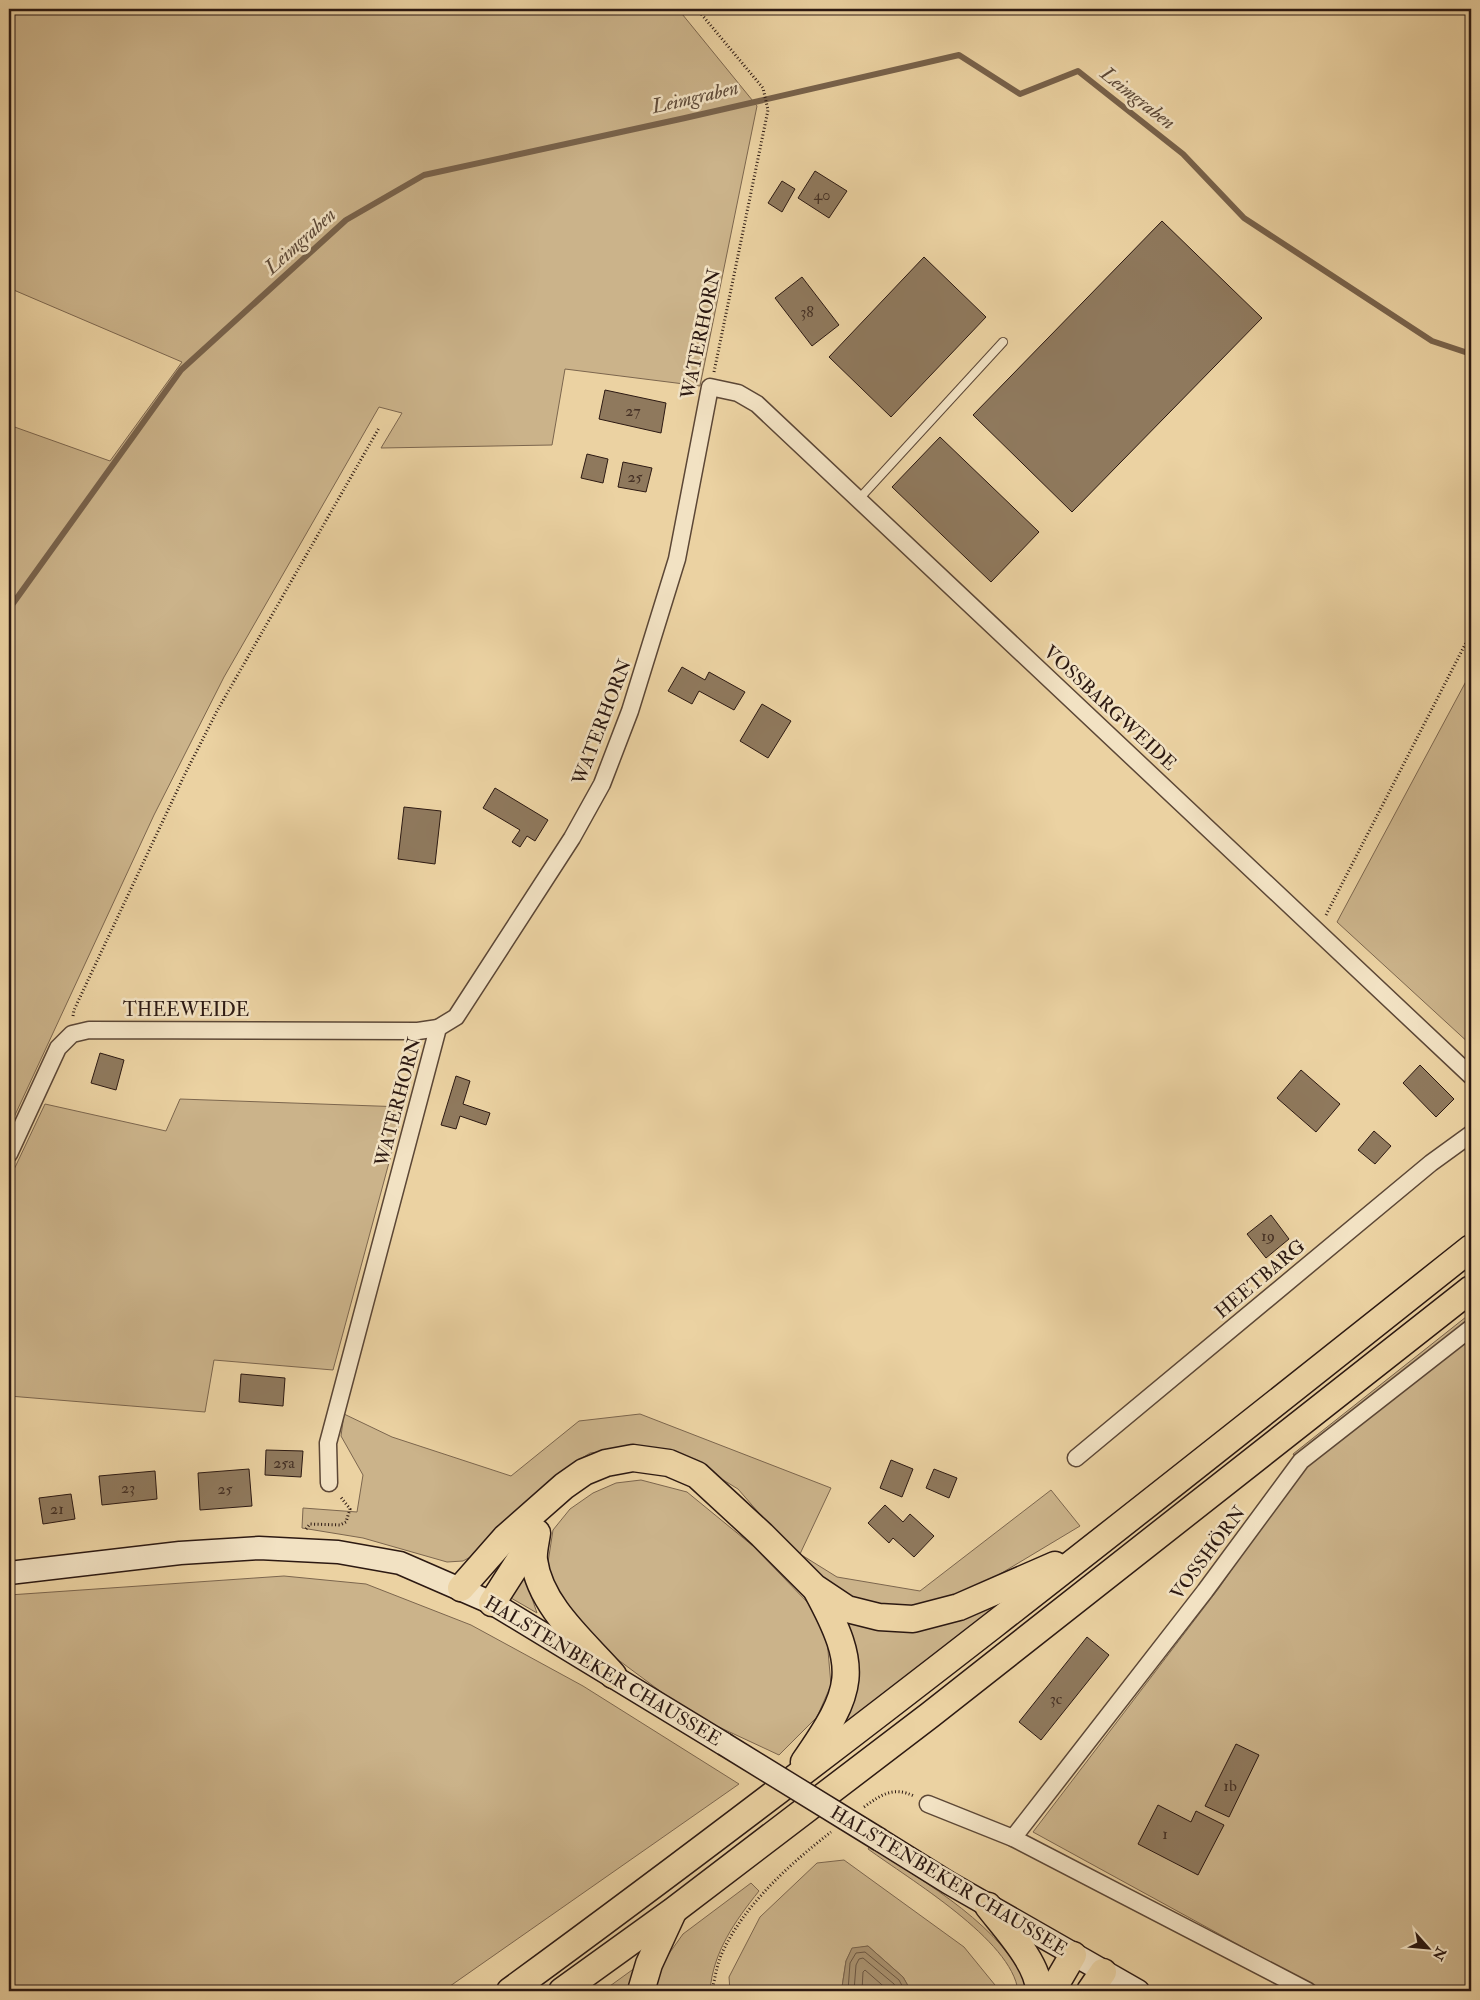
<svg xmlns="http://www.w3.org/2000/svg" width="1480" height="2000" font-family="'IM FELL Double Pica',serif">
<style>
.green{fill:#cbb38a;stroke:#7c664e}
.water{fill:#aa9371;stroke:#78624b}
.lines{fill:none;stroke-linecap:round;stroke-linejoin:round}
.shore{stroke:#6b5642;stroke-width:1}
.stream{stroke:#78624b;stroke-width:6}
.building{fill:#8f795d;stroke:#2c1912}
.service-casing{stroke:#5c4736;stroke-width:10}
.minor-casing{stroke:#5c4736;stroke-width:19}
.secondary-casing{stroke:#2c1912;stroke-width:25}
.trunk-casing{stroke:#2c1912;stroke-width:29}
.path{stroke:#2c1912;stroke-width:3;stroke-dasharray:1 2.5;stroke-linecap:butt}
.service{stroke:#f2e2c3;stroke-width:8}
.minor{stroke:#f2e2c3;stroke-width:16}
.secondary{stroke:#f2e2c3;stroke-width:22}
.trunk{stroke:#ebd2a2;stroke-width:26}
.secondary-bridge-casing{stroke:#2c1912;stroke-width:25;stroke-linecap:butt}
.secondary-bridge{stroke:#f2e2c3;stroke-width:22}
.labels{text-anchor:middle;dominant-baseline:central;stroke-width:5;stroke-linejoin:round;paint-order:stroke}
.number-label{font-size:16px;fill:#453125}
.street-label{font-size:19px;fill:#2c1912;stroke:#f2e2c3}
.water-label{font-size:20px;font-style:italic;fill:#5e4a38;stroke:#f2e2c3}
</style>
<rect width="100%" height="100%" fill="#ebd2a2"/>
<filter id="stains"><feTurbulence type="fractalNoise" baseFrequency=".004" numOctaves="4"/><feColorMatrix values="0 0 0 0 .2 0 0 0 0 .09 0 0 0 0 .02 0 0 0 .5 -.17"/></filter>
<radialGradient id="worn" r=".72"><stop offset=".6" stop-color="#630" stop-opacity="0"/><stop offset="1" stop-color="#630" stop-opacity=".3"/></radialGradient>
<g class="green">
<path d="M 9,9 L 678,9 L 757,106 L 700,386 L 565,369 L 552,445 L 381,448 L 402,413 L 379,407 L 224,677 L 154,815 L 9,1128 L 9,425 L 110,461 L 182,362 L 9,288 Z"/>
<path d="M 1471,672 L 1471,1045 L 1337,922 Z"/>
<path d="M 180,1099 L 404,1107 L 333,1370 L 214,1360 L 205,1412 L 9,1396 L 9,1180 L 45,1104 L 166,1131 Z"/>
<path d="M 1471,1313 L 1471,1991 L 1323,1991 L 1033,1832 L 1219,1588 L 1302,1467 L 1293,1454 Z"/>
<path d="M 344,1414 L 392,1437 L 511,1476 L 579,1421 L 640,1414 L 831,1488 L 800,1554 L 837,1577 L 920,1591 L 1051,1490 L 1080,1526 L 980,1586 L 920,1608 L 876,1607 L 833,1588 L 792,1551 L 738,1489 L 684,1456 L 639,1447 L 590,1453 L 557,1474 L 478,1553 L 463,1561 L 447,1562 L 363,1538 L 302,1528 L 303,1508 L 357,1512 L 363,1475 L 341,1436 Z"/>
<path d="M 641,1480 L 687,1492 L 753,1546 L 811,1606 L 827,1639 L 831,1685 L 817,1717 L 779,1755 L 691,1714 L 617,1659 L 571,1616 L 547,1569 L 553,1530 L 570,1509 L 593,1493 L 616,1483 Z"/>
<path d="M 524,1575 L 537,1613 L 511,1598 Z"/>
<path d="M 284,1576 L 366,1584 L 471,1625 L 583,1686 L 739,1784 L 443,1991 L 9,1991 L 9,1595 Z"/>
<path d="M 1011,1596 L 845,1726 L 843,1725 L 839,1615 L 865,1627 L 903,1631 L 959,1621 Z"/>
<path d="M 870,1846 C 925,1883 1006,1927 1029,1991 L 1018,1991 C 1012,1940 909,1879 868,1849 Z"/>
<path d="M 844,1860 L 964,1947 L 995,1985 L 996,1991 L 911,1991 L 903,1977 L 868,1946 L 852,1949 L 846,1961 L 842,1987 L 844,1991 L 730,1991 L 729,1977 L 760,1917 L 817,1863 Z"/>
<path d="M 751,1883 L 759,1891 C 735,1921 713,1952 710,1991 L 650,1991 L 663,1962 L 683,1934 Z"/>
<path d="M 639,1965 L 633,1991 L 603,1991 Z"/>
</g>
<path class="water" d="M 868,1946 L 903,1977 L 911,1991 L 844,1991 L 842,1987 L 846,1961 L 852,1948 Z"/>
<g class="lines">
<g class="shore">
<path d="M 848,1991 L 850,1963 L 856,1953 L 865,1952 L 899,1980 L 905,1991"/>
<path d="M 854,1991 L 856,1965 L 859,1959 L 863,1958 L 894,1984 L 898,1991"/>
<path d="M 862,1991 L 863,1972 L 865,1970 L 889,1991"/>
</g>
<path class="stream" d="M 9,609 L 181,370 L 346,220 L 424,175 L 685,118 L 959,55 L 1020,94 L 1078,71 L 1183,154 L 1244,218 L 1432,341 L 1471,354"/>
</g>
<g class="building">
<path d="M 815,171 L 847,191 L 829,218 L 798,198 Z"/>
<path d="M 782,181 L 795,189 L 782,212 L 768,203 Z"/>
<path d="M 1162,221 L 1262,318 L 1072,512 L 973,415 Z"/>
<path d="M 924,257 L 986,317 L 891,417 L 829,357 Z"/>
<path d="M 802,277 L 839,325 L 812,346 L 775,298 Z"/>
<path d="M 605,390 L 666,403 L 661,433 L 599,419 Z"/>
<path d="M 940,437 L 1039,532 L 991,582 L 892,487 Z"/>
<path d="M 587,454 L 608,459 L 603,483 L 581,478 Z"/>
<path d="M 623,462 L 652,468 L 646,492 L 618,487 Z"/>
<path d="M 682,667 L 705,680 L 709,672 L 745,692 L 734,710 L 699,691 L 692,704 L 668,691 Z"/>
<path d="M 762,704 L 791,721 L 768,758 L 740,741 Z"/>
<path d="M 495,788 L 548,820 L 535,841 L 527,836 L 520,847 L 512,842 L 520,830 L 483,808 Z"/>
<path d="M 404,807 L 441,811 L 435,864 L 398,859 Z"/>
<path d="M 100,1053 L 124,1060 L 116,1090 L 91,1083 Z"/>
<path d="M 1420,1065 L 1454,1099 L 1436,1117 L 1403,1083 Z"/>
<path d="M 1301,1070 L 1340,1104 L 1316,1132 L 1277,1098 Z"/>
<path d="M 456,1076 L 470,1081 L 463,1104 L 490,1113 L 486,1125 L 460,1116 L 456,1129 L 441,1125 Z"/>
<path d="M 1374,1131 L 1391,1146 L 1375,1164 L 1358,1150 Z"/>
<path d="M 1271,1215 L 1289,1239 L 1266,1258 L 1247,1234 Z"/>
<path d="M 241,1374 L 285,1378 L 283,1406 L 239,1402 Z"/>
<path d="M 266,1450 L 303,1451 L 301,1477 L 265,1475 Z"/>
<path d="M 891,1460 L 913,1469 L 902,1497 L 880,1488 Z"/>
<path d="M 249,1469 L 252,1506 L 200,1510 L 198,1473 Z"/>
<path d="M 934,1469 L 957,1478 L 949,1498 L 926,1488 Z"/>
<path d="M 155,1471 L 157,1499 L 102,1505 L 99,1476 Z"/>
<path d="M 71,1494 L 75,1519 L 43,1524 L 39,1498 Z"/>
<path d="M 885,1505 L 903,1522 L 910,1514 L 934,1536 L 914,1557 L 893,1538 L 889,1543 L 868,1523 Z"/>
<path d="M 1087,1637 L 1109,1655 L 1041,1740 L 1019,1722 Z"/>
<path d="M 1236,1744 L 1259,1755 L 1229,1817 L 1205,1806 Z"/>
<path d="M 1158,1805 L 1191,1822 L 1196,1811 L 1224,1825 L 1198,1875 L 1138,1844 Z"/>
</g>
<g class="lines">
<defs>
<path id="service" d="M 858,500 L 1003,342"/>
<g id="minor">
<path d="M 9,1154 L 58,1048 L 72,1034 L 89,1030 L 418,1031 L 438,1028"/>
<path d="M 1076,1458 L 1431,1163 L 1471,1134"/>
<path d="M 329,1483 L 328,1443 L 438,1028 L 456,1017 L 572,838 L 602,784 L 630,711 L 677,559 L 710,387 L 738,393 L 757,404 L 1471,1076"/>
<path d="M 928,1804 L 1013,1838 L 1308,1991"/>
<path d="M 1013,1838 L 1205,1591 L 1301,1461 L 1471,1328"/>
</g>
<g id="secondary">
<path d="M 9,1573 L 180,1553 L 259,1548 L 338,1552 L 400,1563 L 492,1603 L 724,1744"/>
<path d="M 880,1840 L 949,1883 L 1138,1991"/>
</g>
<g id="trunk">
<path d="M 537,1533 C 536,1541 533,1552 534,1560 C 540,1606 584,1642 613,1675"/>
<path d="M 461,1588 L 505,1538 L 564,1486 L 584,1472 L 606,1463 L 633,1458 L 669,1463 L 697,1475 L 762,1535 L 814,1587 L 847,1609 L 879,1617 L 913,1619 L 959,1607 L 1055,1565"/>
<path d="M 492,1603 L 535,1536"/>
<path d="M 804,1762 C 854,1690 860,1670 817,1591"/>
<path d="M 988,1906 C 1005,1928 1039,1964 1039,1991"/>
<path d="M 510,1991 C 837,1752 1154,1500 1471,1248"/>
<path d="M 562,1991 L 673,1911 L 930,1715 L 1471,1289"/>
<path d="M 641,1991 L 649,1964 L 673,1912"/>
<path d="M 1052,1991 L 1073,1955"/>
<path d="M 1090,1991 L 1103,1972"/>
</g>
</defs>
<use href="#service" class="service-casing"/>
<use href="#minor" class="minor-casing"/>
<use href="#secondary" class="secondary-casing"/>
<use href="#trunk" class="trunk-casing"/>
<g class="path">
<path d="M 697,9 L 763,88 L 768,110 L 714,372"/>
<path d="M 1326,915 L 1471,633"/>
<path d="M 73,1016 L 74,1010 L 184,776 L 217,711 L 379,428"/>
<path d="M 306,1529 L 310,1524 L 340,1525 L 346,1522 L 350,1509 L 340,1496"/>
<path d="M 864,1807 C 881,1795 893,1786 914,1796"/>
<path d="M 712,1991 C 715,1978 717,1963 723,1951 C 745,1904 791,1863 831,1832"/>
</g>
<use href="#service" class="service"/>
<use href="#minor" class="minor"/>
<use href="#secondary" class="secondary"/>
<use href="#trunk" class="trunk"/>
<defs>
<path id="secondary-bridge" d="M 724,1744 L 880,1840"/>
</defs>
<use href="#secondary-bridge" class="secondary-bridge-casing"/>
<use href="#secondary-bridge" class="secondary-bridge"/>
</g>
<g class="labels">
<g class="number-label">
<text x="822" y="195">40</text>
<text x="807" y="312">38</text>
<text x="633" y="411">27</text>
<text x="635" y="477">25</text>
<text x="1268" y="1236">19</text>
<text x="284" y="1463">25a</text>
<text x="128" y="1488">23</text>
<text x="225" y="1489">25</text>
<text x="57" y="1509">21</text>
<text x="1056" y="1699">3c</text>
<text x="1230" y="1786">1b</text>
<text x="1165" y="1834">1</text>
</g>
<g class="street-label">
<text transform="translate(701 334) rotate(-78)">WATERHORN</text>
<text transform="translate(1110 708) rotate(43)">VOSSBARGWEIDE</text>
<text transform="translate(602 722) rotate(-69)">WATERHORN</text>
<text x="186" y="1010">THEEWEIDE</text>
<text transform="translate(398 1102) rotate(-75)">WATERHORN</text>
<text transform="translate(1260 1279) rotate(-40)">HEETBARG</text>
<text transform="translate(1208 1553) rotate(-53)">VOSSHÖRN</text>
<text transform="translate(603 1671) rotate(31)">HALSTENBEKER CHAUSSEE</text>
<text transform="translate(949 1881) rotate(31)">HALSTENBEKER CHAUSSEE</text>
</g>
<g class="water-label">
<text transform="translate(695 97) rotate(-13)">Leimgraben</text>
<text transform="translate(1138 98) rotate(38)">Leimgraben</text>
<text transform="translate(300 241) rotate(-42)">Leimgraben</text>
</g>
</g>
<rect width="1480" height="2000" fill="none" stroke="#ebd2a2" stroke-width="30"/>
<rect x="10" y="10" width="1460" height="1980" fill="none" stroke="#2c1912" stroke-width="2.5"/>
<rect x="15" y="15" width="1450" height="1970" fill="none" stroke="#2c1912"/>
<g transform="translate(1428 1948) rotate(117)" stroke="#f2e2c3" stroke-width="4" paint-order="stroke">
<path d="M0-4L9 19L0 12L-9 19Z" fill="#2c1912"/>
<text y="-8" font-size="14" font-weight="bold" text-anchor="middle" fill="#2c1912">N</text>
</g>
<rect width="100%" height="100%" filter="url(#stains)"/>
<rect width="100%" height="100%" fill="url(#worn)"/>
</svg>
